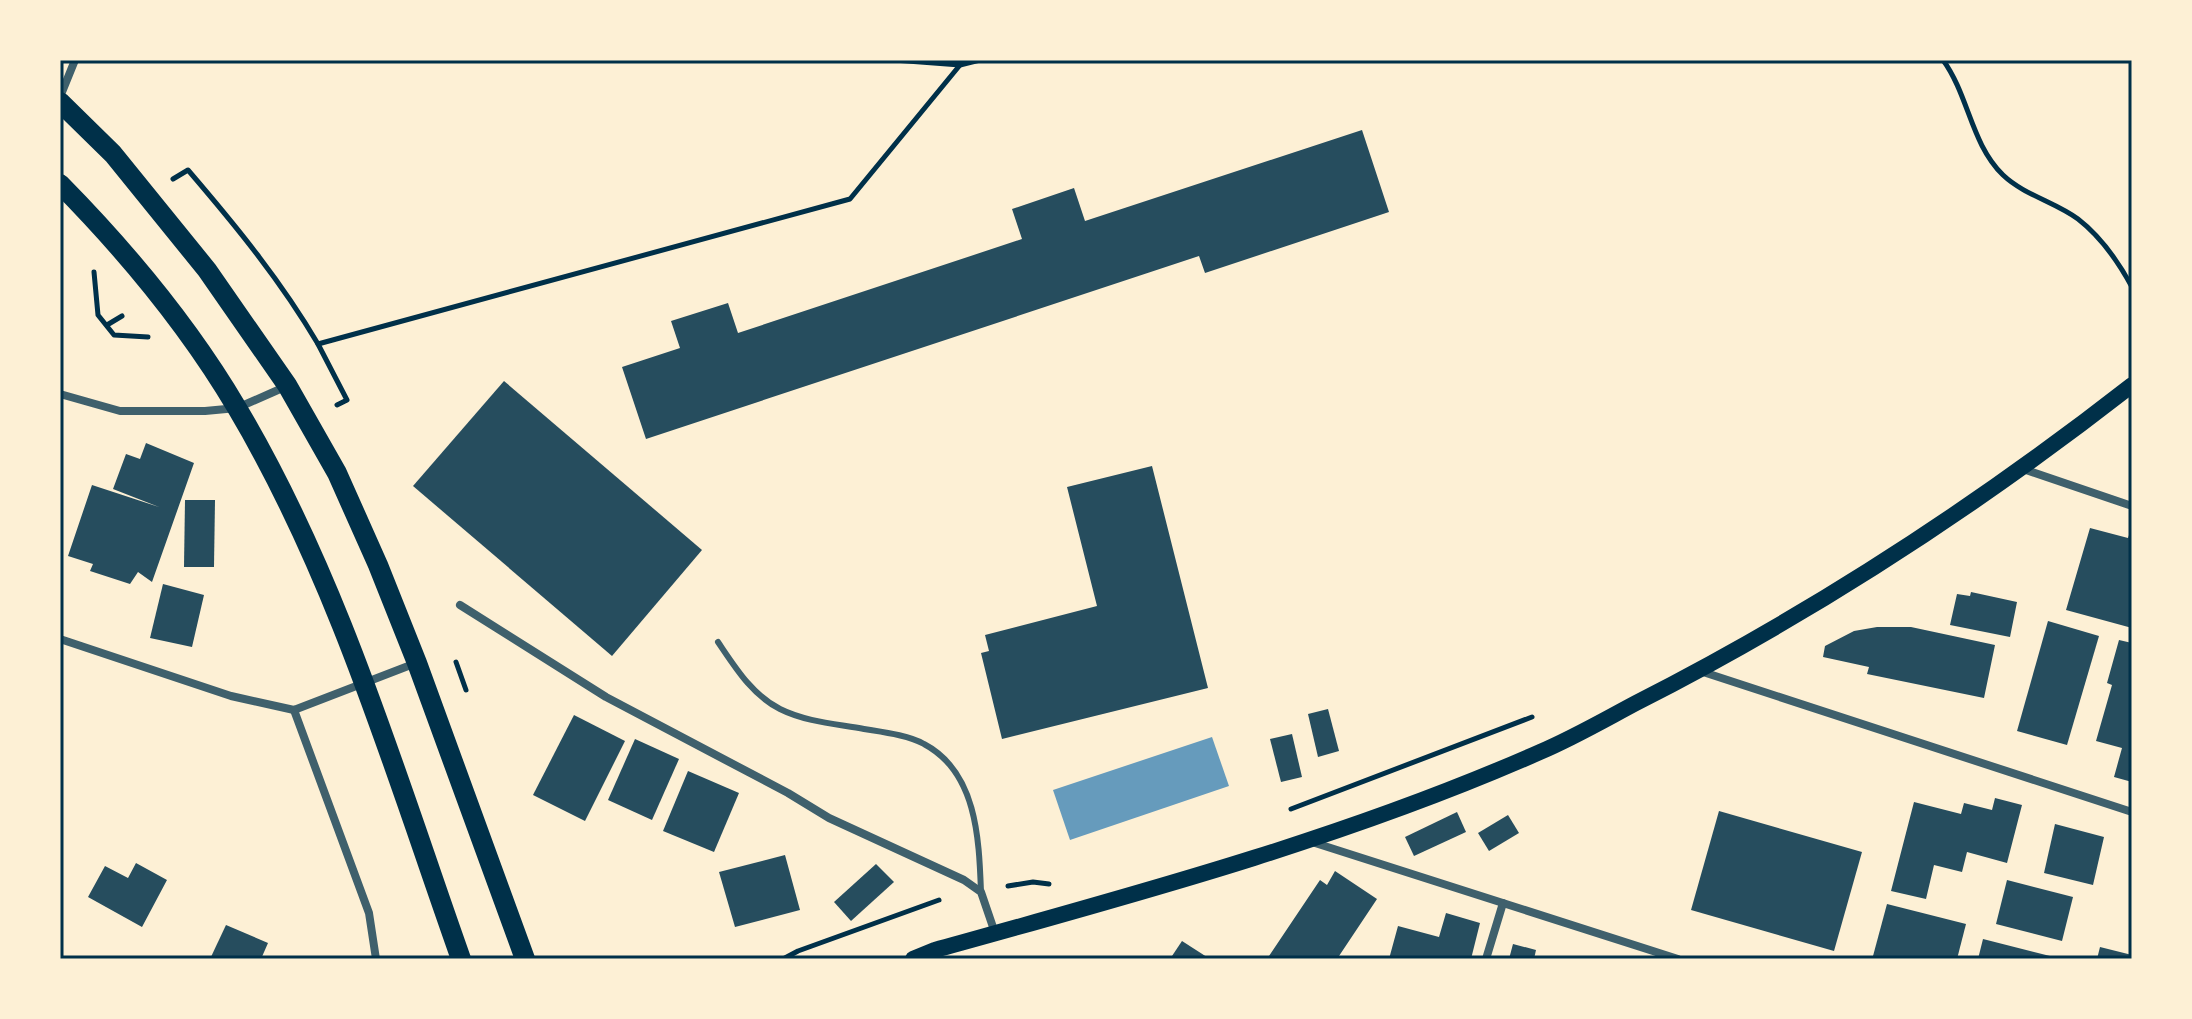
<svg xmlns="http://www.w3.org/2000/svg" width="2192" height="1019" font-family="Bitter,serif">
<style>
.water{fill:#669bbc}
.building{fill:#264d5e}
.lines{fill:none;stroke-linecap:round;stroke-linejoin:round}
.path{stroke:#003049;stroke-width:5}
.service{stroke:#3f606c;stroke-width:6}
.minor{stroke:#3f606c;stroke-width:8}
.secondary{stroke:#003049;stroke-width:16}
.primary{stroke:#003049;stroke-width:20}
.neatline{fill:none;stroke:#003049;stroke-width:3}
</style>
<rect width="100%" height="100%" fill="#fdf0d5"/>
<path class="water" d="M 1212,737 L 1229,786 L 1070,840 L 1053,790 Z"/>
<g class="building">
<path d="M 1362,130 L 1389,212 L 1205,273 L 1199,256 L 646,439 L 622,367 L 680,348 L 671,321 L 728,303 L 738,333 L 1022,239 L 1012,209 L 1074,188 L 1085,221 Z"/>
<path d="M 504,381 L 702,550 L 612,656 L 413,486 Z"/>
<path d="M 146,443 L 194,463 L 152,582 L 138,572 L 130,584 L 90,571 L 93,564 L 68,556 L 92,485 L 159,507 L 113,489 L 126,454 L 140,459 Z"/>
<path d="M 1152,466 L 1208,688 L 1002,739 L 981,653 L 989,651 L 985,635 L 1097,606 L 1067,487 Z"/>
<path d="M 185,500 L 215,500 L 214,567 L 184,567 Z"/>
<path d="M 2132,526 L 2132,628 L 2066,610 L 2090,528 L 2128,538 Z"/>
<path d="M 163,584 L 204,595 L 192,647 L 150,638 Z"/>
<path d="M 1971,592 L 2017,602 L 2010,637 L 1950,625 L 1957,594 L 1970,596 Z"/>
<path d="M 2048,621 L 2099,636 L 2067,745 L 2017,731 Z"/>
<path d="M 1877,627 L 1911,627 L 1995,645 L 1984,698 L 1867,674 L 1869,667 L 1823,657 L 1825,646 L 1854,631 Z"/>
<path d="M 2119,640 L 2132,643 L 2132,782 L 2114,777 L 2122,748 L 2096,741 L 2112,685 L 2107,683 Z"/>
<path d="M 1328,709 L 1339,751 L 1318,757 L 1308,714 Z"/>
<path d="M 574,715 L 625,741 L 585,821 L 533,795 Z"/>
<path d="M 1292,734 L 1302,777 L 1281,782 L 1270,739 Z"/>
<path d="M 635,739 L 679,759 L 652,820 L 608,800 Z"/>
<path d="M 688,771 L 739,793 L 714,852 L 663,831 Z"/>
<path d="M 1995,798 L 2022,805 L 2007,863 L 1967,852 L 1962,872 L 1934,865 L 1926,899 L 1891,891 L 1914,802 L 1961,814 L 1964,803 L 1992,810 Z"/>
<path d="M 1719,811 L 1862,852 L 1834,951 L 1691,910 Z"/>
<path d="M 1457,812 L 1466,832 L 1414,856 L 1405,837 Z"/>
<path d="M 1508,815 L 1519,833 L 1489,851 L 1478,833 Z"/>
<path d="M 2055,824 L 2104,837 L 2093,885 L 2044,873 Z"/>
<path d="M 785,855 L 800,910 L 735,927 L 719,872 Z"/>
<path d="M 136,863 L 167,880 L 142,927 L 88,897 L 105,866 L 128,878 Z"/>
<path d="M 876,864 L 894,882 L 851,921 L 834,902 Z"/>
<path d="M 1335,871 L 1377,899 L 1337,959 L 1267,959 L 1320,880 L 1327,885 Z"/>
<path d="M 2007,880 L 2073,897 L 2062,941 L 1996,924 Z"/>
<path d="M 1887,904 L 1966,924 L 1957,959 L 1885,959 L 1873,956 Z"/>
<path d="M 1446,913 L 1480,923 L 1471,959 L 1389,959 L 1398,926 L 1439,937 Z"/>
<path d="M 226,925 L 268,943 L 261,959 L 210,959 Z"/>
<path d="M 1983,939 L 2058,958 L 2058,959 L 1978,959 Z"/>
<path d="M 1182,941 L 1210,959 L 1170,959 Z"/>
<path d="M 1513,944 L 1536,950 L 1534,959 L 1509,959 Z"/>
<path d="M 2100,947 L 2132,955 L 2132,959 L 2097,959 Z"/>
</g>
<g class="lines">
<g class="path">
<path d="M 894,60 L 960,65 L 980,60"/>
<path d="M 1943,60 C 1969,96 1971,144 2003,175 C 2024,195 2055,202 2078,219 C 2100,236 2119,263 2132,287"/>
<path d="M 173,179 L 188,170 C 236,226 281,281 318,344 L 850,199 L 960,65"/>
<path d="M 94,272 L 98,315 L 114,335 L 148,337"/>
<path d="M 107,325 L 122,316"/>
<path d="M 318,344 L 347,400 L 337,405"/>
<path d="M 456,662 L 466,690"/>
<path d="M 1291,809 L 1532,717"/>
<path d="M 1008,886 L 1033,882 L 1049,884"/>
<path d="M 783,959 L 798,951 L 939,900"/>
</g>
<path class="service" d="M 718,642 C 735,667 752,695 780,709 C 806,722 837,724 864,729 C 882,732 908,735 924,744 C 977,772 979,839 981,892"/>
<g class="minor">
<path d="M 60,97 L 75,60"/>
<path d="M 60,394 L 120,411 L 205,411 L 237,408 L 287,386"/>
<path d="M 2023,469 L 2132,506"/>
<path d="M 460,605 L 606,697 L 788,793 L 829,818 L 964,880 L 981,892 L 995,933"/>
<path d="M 60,639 L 231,696 L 294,710 L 416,663"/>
<path d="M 1700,671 L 2132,812"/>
<path d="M 294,710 L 369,913 L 376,959"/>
<path d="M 1312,842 L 1678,959"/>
<path d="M 1486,959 L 1503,903"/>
</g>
<path class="secondary" d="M 913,959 L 935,950 C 1137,894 1348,837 1540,752 C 1573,738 1604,720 1636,703 C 1811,614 1977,506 2132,385"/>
<g class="primary">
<path d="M 60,102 L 113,154 L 207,270 L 287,385 L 337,473 L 378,565 L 417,663 L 525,959"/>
<path d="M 60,184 C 127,252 188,325 237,408 C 338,578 395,773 461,959"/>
</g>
</g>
<rect width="2192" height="1019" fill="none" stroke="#fdf0d5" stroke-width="124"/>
<rect x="62" y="62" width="2068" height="895" class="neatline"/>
</svg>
